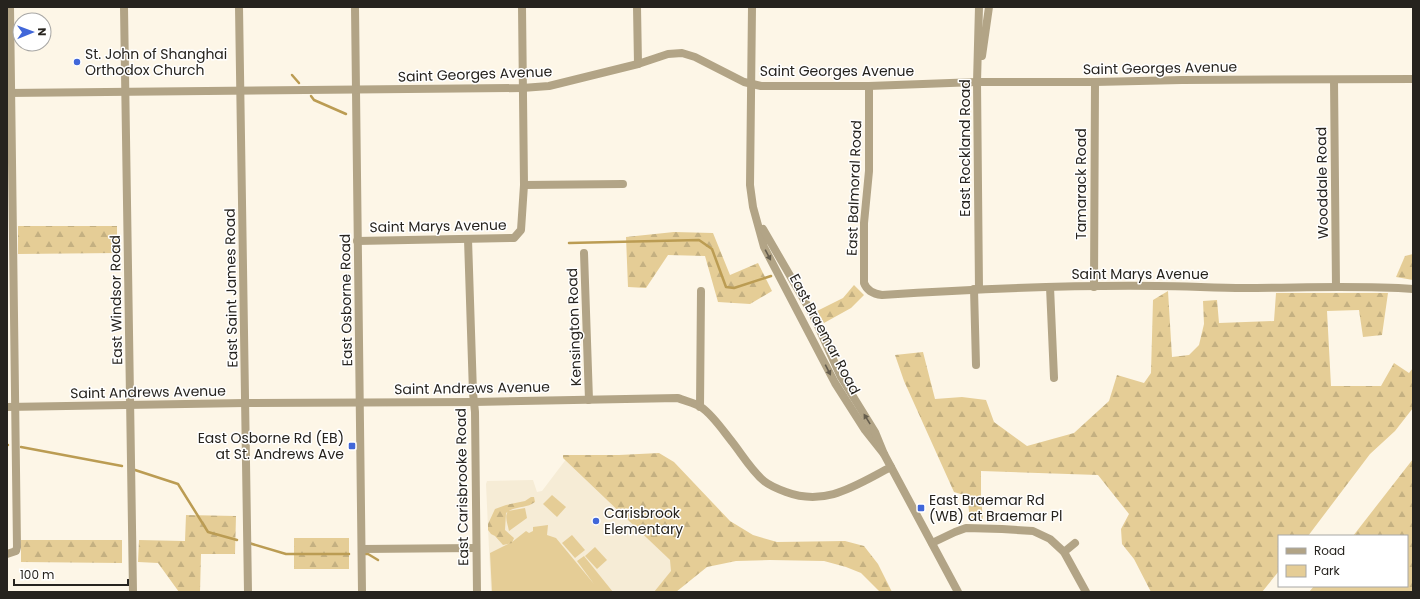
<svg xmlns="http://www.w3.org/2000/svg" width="1420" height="599" font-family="Poppins,sans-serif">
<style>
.built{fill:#f6ecd6}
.green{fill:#e5cd96}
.forest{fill:url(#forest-firs)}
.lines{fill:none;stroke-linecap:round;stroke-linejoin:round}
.stream{stroke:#bb9c53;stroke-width:2.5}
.minor{stroke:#b2a486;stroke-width:8}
.oneway{fill:#655d4d}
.poi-dot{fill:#4167d9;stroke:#fff;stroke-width:1.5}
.labels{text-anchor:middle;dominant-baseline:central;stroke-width:3;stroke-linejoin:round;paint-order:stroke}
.poi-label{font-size:14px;fill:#26231e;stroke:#fff;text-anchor:start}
.street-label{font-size:14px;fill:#26231e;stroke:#fff}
</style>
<defs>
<pattern id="forest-firs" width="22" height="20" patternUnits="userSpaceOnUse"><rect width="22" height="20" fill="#e5cd96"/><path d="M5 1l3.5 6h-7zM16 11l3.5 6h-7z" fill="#c4b081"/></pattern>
</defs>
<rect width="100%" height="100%" fill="#fdf6e7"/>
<path class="built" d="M 567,458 L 678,568 L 656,592 L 491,592 L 486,484 L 487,481 L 533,480 L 537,492 L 542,491 Z"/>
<g class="green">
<path d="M 552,495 L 566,507 L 557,517 L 543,504 Z"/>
<path d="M 525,508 L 527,518 L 509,531 C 508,525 504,517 508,511 Z"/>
<path d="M 548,525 L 547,535 L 556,538 L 594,584 L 577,561 L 584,556 L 613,592 L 492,592 L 490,553 L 512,542 L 526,531 L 529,533 L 533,531 L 533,527 Z"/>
<path d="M 572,535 L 585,550 L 575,558 L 562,543 Z"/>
<path d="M 595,547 L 607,560 L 597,569 L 585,556 Z"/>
</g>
<g class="forest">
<path d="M 18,226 L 117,226 L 117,253 L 18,254 Z"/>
<path d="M 674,232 L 713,233 L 730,275 L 758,263 L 772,291 L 750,304 L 718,302 L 705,256 L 668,255 L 646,288 L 628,287 L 626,237 Z"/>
<path d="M 1413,254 L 1413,280 L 1396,277 L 1405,256 Z"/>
<path d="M 854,285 L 864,295 L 851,308 L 824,323 L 817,311 L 843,298 Z"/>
<path d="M 1168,291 L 1172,357 L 1189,355 L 1199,345 L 1204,324 L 1203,301 L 1217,300 L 1219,323 L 1274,321 L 1276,293 L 1388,293 L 1382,335 L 1363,337 L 1359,310 L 1327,311 L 1331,386 L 1381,386 L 1394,363 L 1409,373 L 1413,368 L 1413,408 L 1395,431 L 1370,454 L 1308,536 L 1279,536 L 1279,571 L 1262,592 L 1151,592 L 1134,559 L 1122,544 L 1121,529 L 1129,514 L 1098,475 L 981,471 L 981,496 L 983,520 L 970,518 L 967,496 L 954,492 L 904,381 L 895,355 L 923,352 L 935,399 L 962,397 L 986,400 L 994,422 L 1027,446 L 1074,433 L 1109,401 L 1117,375 L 1144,383 L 1151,373 L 1153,300 Z"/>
<path d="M 659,453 L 674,462 L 730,521 L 753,535 L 777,542 L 845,541 L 864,546 L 878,564 L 892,592 L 880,592 L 861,573 L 846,567 L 824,561 L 770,560 L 736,561 L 707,567 L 676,592 L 654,592 L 671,571 L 670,560 L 563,458 L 563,455 L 619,455 Z"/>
<path d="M 1413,459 L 1413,592 L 1309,592 L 1314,586 L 1407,586 L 1407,536 L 1353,536 Z"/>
<path d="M 531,497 L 534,497 L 535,502 C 526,509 516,505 506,513 L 505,530 L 514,538 L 512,543 L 503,545 L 495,536 L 491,534 L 488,530 L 488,524 L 495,509 L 506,505 L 525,501 Z"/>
<path d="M 186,515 L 236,516 L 235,554 L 201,554 L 200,592 L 179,592 L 158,563 L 138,562 L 139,540 L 185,541 Z"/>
<rect x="294" y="538" width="55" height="31"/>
<path d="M 21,540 L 122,540 L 122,563 L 21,562 Z"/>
</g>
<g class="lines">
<g class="stream">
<path d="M 292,75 L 299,83"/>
<path d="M 311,96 L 314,100 L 346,114"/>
<path d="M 569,243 L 699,240 L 712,249 L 726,287 L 734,288 L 771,276"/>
<path d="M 7,445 L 8,445"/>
<path d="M 21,447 L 122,466"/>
<path d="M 135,470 L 178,484 L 208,532 L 237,540"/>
<path d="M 249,543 L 286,554 L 349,554"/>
<path d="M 364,554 L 368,554 L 378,560"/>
</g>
<g class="minor">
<path d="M 124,7 L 133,592"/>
<path d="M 239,7 L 248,592"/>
<path d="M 355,7 L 362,592"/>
<path d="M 637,7 L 638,64"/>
<path d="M 752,7 L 750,185 L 753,207 L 764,247 L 835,383 L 865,430 L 884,454"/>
<path d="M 979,7 L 977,82 L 979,289"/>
<path d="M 982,56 L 989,7"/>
<path d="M 1334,80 L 1336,287"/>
<path d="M 869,86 L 869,171 L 864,223 L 864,283 C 867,291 874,294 882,295 C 973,289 1065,285 1157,286 C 1186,286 1215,288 1244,288 C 1300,288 1357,285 1413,289"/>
<path d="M 7,93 L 522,88 L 549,86 L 638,64 L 668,54 L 682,53 L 695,57 L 744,82 L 761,86 L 869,86 L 977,82 L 1095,82 L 1182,80 L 1413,79"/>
<path d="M 524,185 L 623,184"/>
<path d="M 763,229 L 814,317 L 841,377 L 875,432 L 884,454 L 958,592"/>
<path d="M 468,239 L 473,393 L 475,412 L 477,592"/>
<path d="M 357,241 L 514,238 L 521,230 L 524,185 L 522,7"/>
<path d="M 584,253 L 589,400"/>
<path d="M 1050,287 L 1054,378"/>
<path d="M 1094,287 L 1095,82"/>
<path d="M 974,289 L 976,365"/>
<path d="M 7,407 L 245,403 L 474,402 L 678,398 C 685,401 695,403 701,407 C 713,415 724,432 733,443 C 743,456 752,471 764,481 C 770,486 778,489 786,492 C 826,507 856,485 891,467"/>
<path d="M 700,407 L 701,291"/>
<path d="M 932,543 L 955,532 L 966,528 L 1002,529 L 1033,531 L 1050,539 L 1064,552 L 1086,592"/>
<path d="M 362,549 L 476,548"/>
<path d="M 1064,552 L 1075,543"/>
<path d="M 7,554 L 16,551 L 17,547 L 10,7"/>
</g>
</g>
<defs><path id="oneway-solid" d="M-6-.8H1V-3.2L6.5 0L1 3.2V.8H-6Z"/></defs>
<g class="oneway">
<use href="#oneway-solid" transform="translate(768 255) rotate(62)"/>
<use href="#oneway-solid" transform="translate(828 370) rotate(63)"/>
<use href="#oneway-solid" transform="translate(867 419) rotate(-122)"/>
</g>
<g class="poi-dot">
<circle cx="77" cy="62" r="4"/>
<rect x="348" y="442" width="8" height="8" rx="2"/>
<rect x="917" y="504" width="8" height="8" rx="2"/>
<circle cx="596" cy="521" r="4"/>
</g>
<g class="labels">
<g class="poi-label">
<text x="85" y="54">St. John of Shanghai<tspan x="85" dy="16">Orthodox Church</tspan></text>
<text x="344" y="438" text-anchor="end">East Osborne Rd (EB)<tspan x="344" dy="16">at St. Andrews Ave</tspan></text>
<text x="929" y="500">East Braemar Rd<tspan x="929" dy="16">(WB) at Braemar Pl</tspan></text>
<text x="604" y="513">Carisbrook<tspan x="604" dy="16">Elementary</tspan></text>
</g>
<g class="street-label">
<text transform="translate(1160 68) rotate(-1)">Saint Georges Avenue</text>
<text x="837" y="71">Saint Georges Avenue</text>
<text transform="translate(475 74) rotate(-2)">Saint Georges Avenue</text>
<text transform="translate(965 148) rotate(-90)">East Rockland Road</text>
<text transform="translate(1322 183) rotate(-91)">Wooddale Road</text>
<text transform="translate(1081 184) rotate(-90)">Tamarack Road</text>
<text transform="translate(854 188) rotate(-88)">East Balmoral Road</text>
<text transform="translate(438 226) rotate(-1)">Saint Marys Avenue</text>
<text x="1140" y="274">Saint Marys Avenue</text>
<text transform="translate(231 288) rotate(-91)">East Saint James Road</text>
<text transform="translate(116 300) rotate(-91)">East Windsor Road</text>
<text transform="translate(346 300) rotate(-91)">East Osborne Road</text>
<text transform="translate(574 327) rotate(-92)">Kensington Road</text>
<text transform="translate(825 334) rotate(62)">East Braemar Road</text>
<text transform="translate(472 388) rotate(-1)">Saint Andrews Avenue</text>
<text transform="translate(148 392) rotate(-1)">Saint Andrews Avenue</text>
<text transform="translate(462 487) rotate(-91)">East Carisbrooke Road</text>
</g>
</g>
<rect width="1420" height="599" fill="none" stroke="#26231e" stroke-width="16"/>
<rect x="1278" y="535" width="130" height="52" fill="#ffffff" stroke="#a8a7a5"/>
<rect x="1286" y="548" width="20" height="6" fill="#b2a486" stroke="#a8a7a5"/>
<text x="1314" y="555" font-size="12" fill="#26231e">Road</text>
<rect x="1286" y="565" width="20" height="12" fill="#e5cd96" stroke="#a8a7a5"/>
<text x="1314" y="575" font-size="12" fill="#26231e">Park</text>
<g transform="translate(32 32) rotate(89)"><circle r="19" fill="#ffffff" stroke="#a8a7a5"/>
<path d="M0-3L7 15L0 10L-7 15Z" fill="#4167d9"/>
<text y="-6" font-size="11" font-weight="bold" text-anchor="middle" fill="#26231e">N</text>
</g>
<path d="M14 579v6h114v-6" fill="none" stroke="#26231e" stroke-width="2"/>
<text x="20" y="579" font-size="12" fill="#26231e" stroke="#ffffff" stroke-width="3" paint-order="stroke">100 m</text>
</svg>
